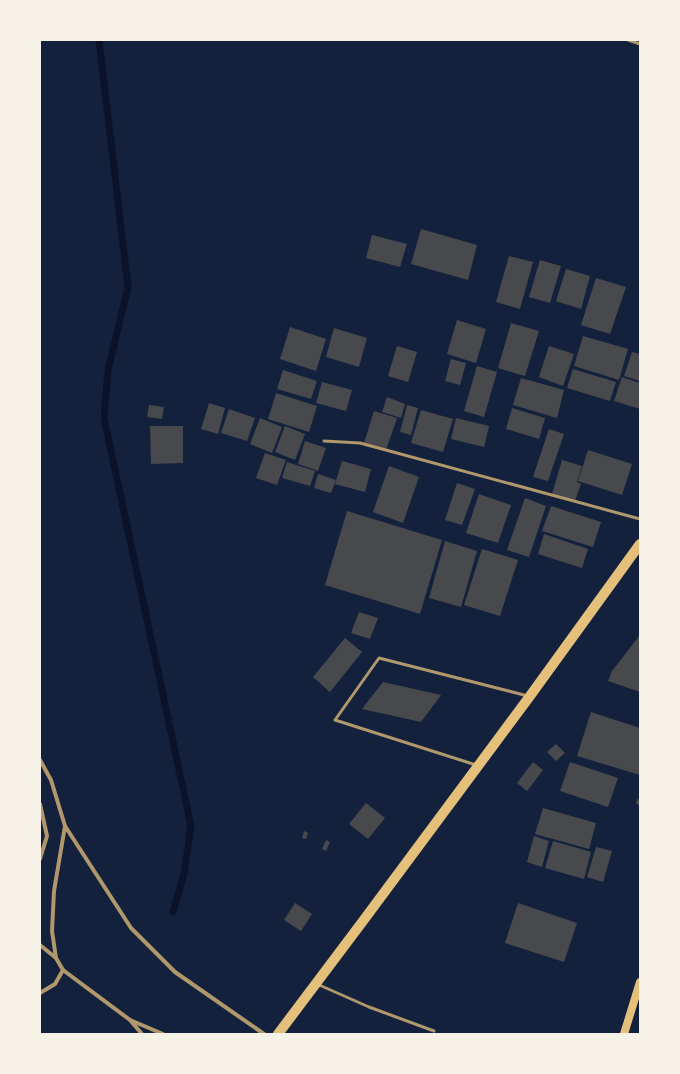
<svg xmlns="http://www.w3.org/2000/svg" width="680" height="1074" font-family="'Varela Round',sans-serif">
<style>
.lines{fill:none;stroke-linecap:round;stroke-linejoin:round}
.stream{stroke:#0b132b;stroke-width:7}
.building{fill:#48494c}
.service{stroke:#b1986c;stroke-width:3}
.minor{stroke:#b1986c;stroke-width:4}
.secondary{stroke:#e5c07b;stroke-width:8}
.primary{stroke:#e5c07b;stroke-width:10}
</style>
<rect width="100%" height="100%" fill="#14213d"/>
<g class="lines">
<path class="stream" d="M 99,40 L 128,287 L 108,370 L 104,418 L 191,826 L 184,874 L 173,912"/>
</g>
<g class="building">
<path d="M 421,229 L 477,245 L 468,280 L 411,264 Z"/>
<path d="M 372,235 L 407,244 L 400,267 L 366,258 Z"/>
<path d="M 509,256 L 533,262 L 520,309 L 496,302 Z"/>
<path d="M 540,260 L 561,266 L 550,303 L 529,297 Z"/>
<path d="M 566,269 L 590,276 L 581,309 L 556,301 Z"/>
<path d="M 596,278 L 626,287 L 610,334 L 581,325 Z"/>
<path d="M 457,320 L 486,329 L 476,363 L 447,354 Z"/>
<path d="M 511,323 L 539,331 L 525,376 L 498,368 Z"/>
<path d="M 290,327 L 326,339 L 316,371 L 280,359 Z"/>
<path d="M 334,328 L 367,338 L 359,367 L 326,357 Z"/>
<path d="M 583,336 L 628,349 L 619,380 L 574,366 Z"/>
<path d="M 397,346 L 417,352 L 408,382 L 388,376 Z"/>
<path d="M 549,346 L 574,354 L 563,386 L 539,377 Z"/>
<path d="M 632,352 L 640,354 L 640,381 L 624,376 Z"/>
<path d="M 451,359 L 466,363 L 460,385 L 445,381 Z"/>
<path d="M 477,366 L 497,372 L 484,417 L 464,411 Z"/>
<path d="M 573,369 L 616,382 L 610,401 L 567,388 Z"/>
<path d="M 283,370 L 317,381 L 311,399 L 277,389 Z"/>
<path d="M 622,377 L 640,383 L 640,409 L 614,401 Z"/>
<path d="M 521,378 L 564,390 L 557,418 L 513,405 Z"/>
<path d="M 322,382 L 352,390 L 346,411 L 316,403 Z"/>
<path d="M 276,393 L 317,406 L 309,432 L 268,419 Z"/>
<path d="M 387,397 L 405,404 L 401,418 L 382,412 Z"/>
<path d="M 209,403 L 225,408 L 218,434 L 201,429 Z"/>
<path d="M 149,405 L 164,407 L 162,419 L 147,417 Z"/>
<path d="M 407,405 L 418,408 L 411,435 L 400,432 Z"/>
<path d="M 512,408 L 545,418 L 539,439 L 506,429 Z"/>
<path d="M 229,409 L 255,418 L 247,441 L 221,433 Z"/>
<path d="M 421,410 L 453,419 L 443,452 L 411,443 Z"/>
<path d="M 374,411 L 397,418 L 386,450 L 364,443 Z"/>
<path d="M 260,418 L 282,427 L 272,453 L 250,444 Z"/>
<path d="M 456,418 L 489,426 L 484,447 L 451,439 Z"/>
<path d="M 150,426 L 183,426 L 183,463 L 151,464 Z"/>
<path d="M 285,426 L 305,434 L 295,460 L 275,452 Z"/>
<path d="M 549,429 L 564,434 L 548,481 L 533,477 Z"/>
<path d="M 305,441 L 326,448 L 318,471 L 298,464 Z"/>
<path d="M 588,450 L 632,464 L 622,495 L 578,481 Z"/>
<path d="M 265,453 L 286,460 L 277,485 L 256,478 Z"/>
<path d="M 562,460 L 582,466 L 577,482 L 581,484 L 575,501 L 552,494 Z"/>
<path d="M 342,461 L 371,469 L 365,492 L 335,484 Z"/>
<path d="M 287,462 L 315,471 L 310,486 L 282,478 Z"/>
<path d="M 389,466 L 419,477 L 403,523 L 373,512 Z"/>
<path d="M 318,474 L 336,480 L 331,493 L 314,488 Z"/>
<path d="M 457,483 L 475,489 L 462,525 L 445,520 Z"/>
<path d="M 479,494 L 511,505 L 498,543 L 466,533 Z"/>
<path d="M 525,498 L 546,506 L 529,557 L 507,550 Z"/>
<path d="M 551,506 L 601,522 L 593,547 L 542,531 Z"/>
<path d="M 347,511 L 442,540 L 420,614 L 325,585 Z"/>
<path d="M 544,534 L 588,549 L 582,568 L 538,554 Z"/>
<path d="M 445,541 L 477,551 L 461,607 L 429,598 Z"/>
<path d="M 482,549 L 518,560 L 500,616 L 464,605 Z"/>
<path d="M 359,612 L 378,618 L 370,639 L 351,633 Z"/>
<path d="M 640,635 L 640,692 L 608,681 L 612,671 Z"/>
<path d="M 345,638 L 362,652 L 330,692 L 313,677 Z"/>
<path d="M 383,682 L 441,695 L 421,722 L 362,709 Z"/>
<path d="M 591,712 L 640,728 L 640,775 L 577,756 Z"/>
<path d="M 556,744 L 565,753 L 556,761 L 547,752 Z"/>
<path d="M 533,762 L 543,770 L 527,791 L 517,783 Z"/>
<path d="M 570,762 L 618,778 L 608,807 L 560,791 Z"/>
<path d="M 637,799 L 640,800 L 640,805 L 636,804 Z"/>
<path d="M 366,803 L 385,818 L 368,839 L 349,824 Z"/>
<path d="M 543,808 L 596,823 L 589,849 L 535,834 Z"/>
<path d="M 304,831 L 308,833 L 306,839 L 302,838 Z"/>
<path d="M 534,836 L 549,841 L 542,867 L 527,862 Z"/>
<path d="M 326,840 L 330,842 L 326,851 L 322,849 Z"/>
<path d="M 553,841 L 591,852 L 584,879 L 545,868 Z"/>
<path d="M 596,847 L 612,851 L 603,882 L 587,877 Z"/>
<path d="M 295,903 L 312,914 L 301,931 L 284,920 Z"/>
<path d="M 518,903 L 577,923 L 564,962 L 505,943 Z"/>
</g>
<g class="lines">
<g class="service">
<path d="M 628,40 L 640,44"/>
<path d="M 324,441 L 360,443 L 640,519"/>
<path d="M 476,765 L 335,720 L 379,658 L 528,696"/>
<path d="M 317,984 L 369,1007 L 434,1031"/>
</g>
<g class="minor">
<path d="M 40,760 L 51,780 L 65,826 L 131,928 L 175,972 L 264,1034"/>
<path d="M 40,804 L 47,836 L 40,859"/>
<path d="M 40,945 L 56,958 L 63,970 L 130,1020 L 163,1034"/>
<path d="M 56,958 L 52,931 L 54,891 L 65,826"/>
<path d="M 40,993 L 55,984 L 63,970"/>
<path d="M 130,1020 L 142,1034"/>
</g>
<path class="secondary" d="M 624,1034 L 640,982"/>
<path class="primary" d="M 278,1034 L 363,921 L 530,696 L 640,544"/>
</g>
<rect width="680" height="1074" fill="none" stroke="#f6f1e7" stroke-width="82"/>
</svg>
